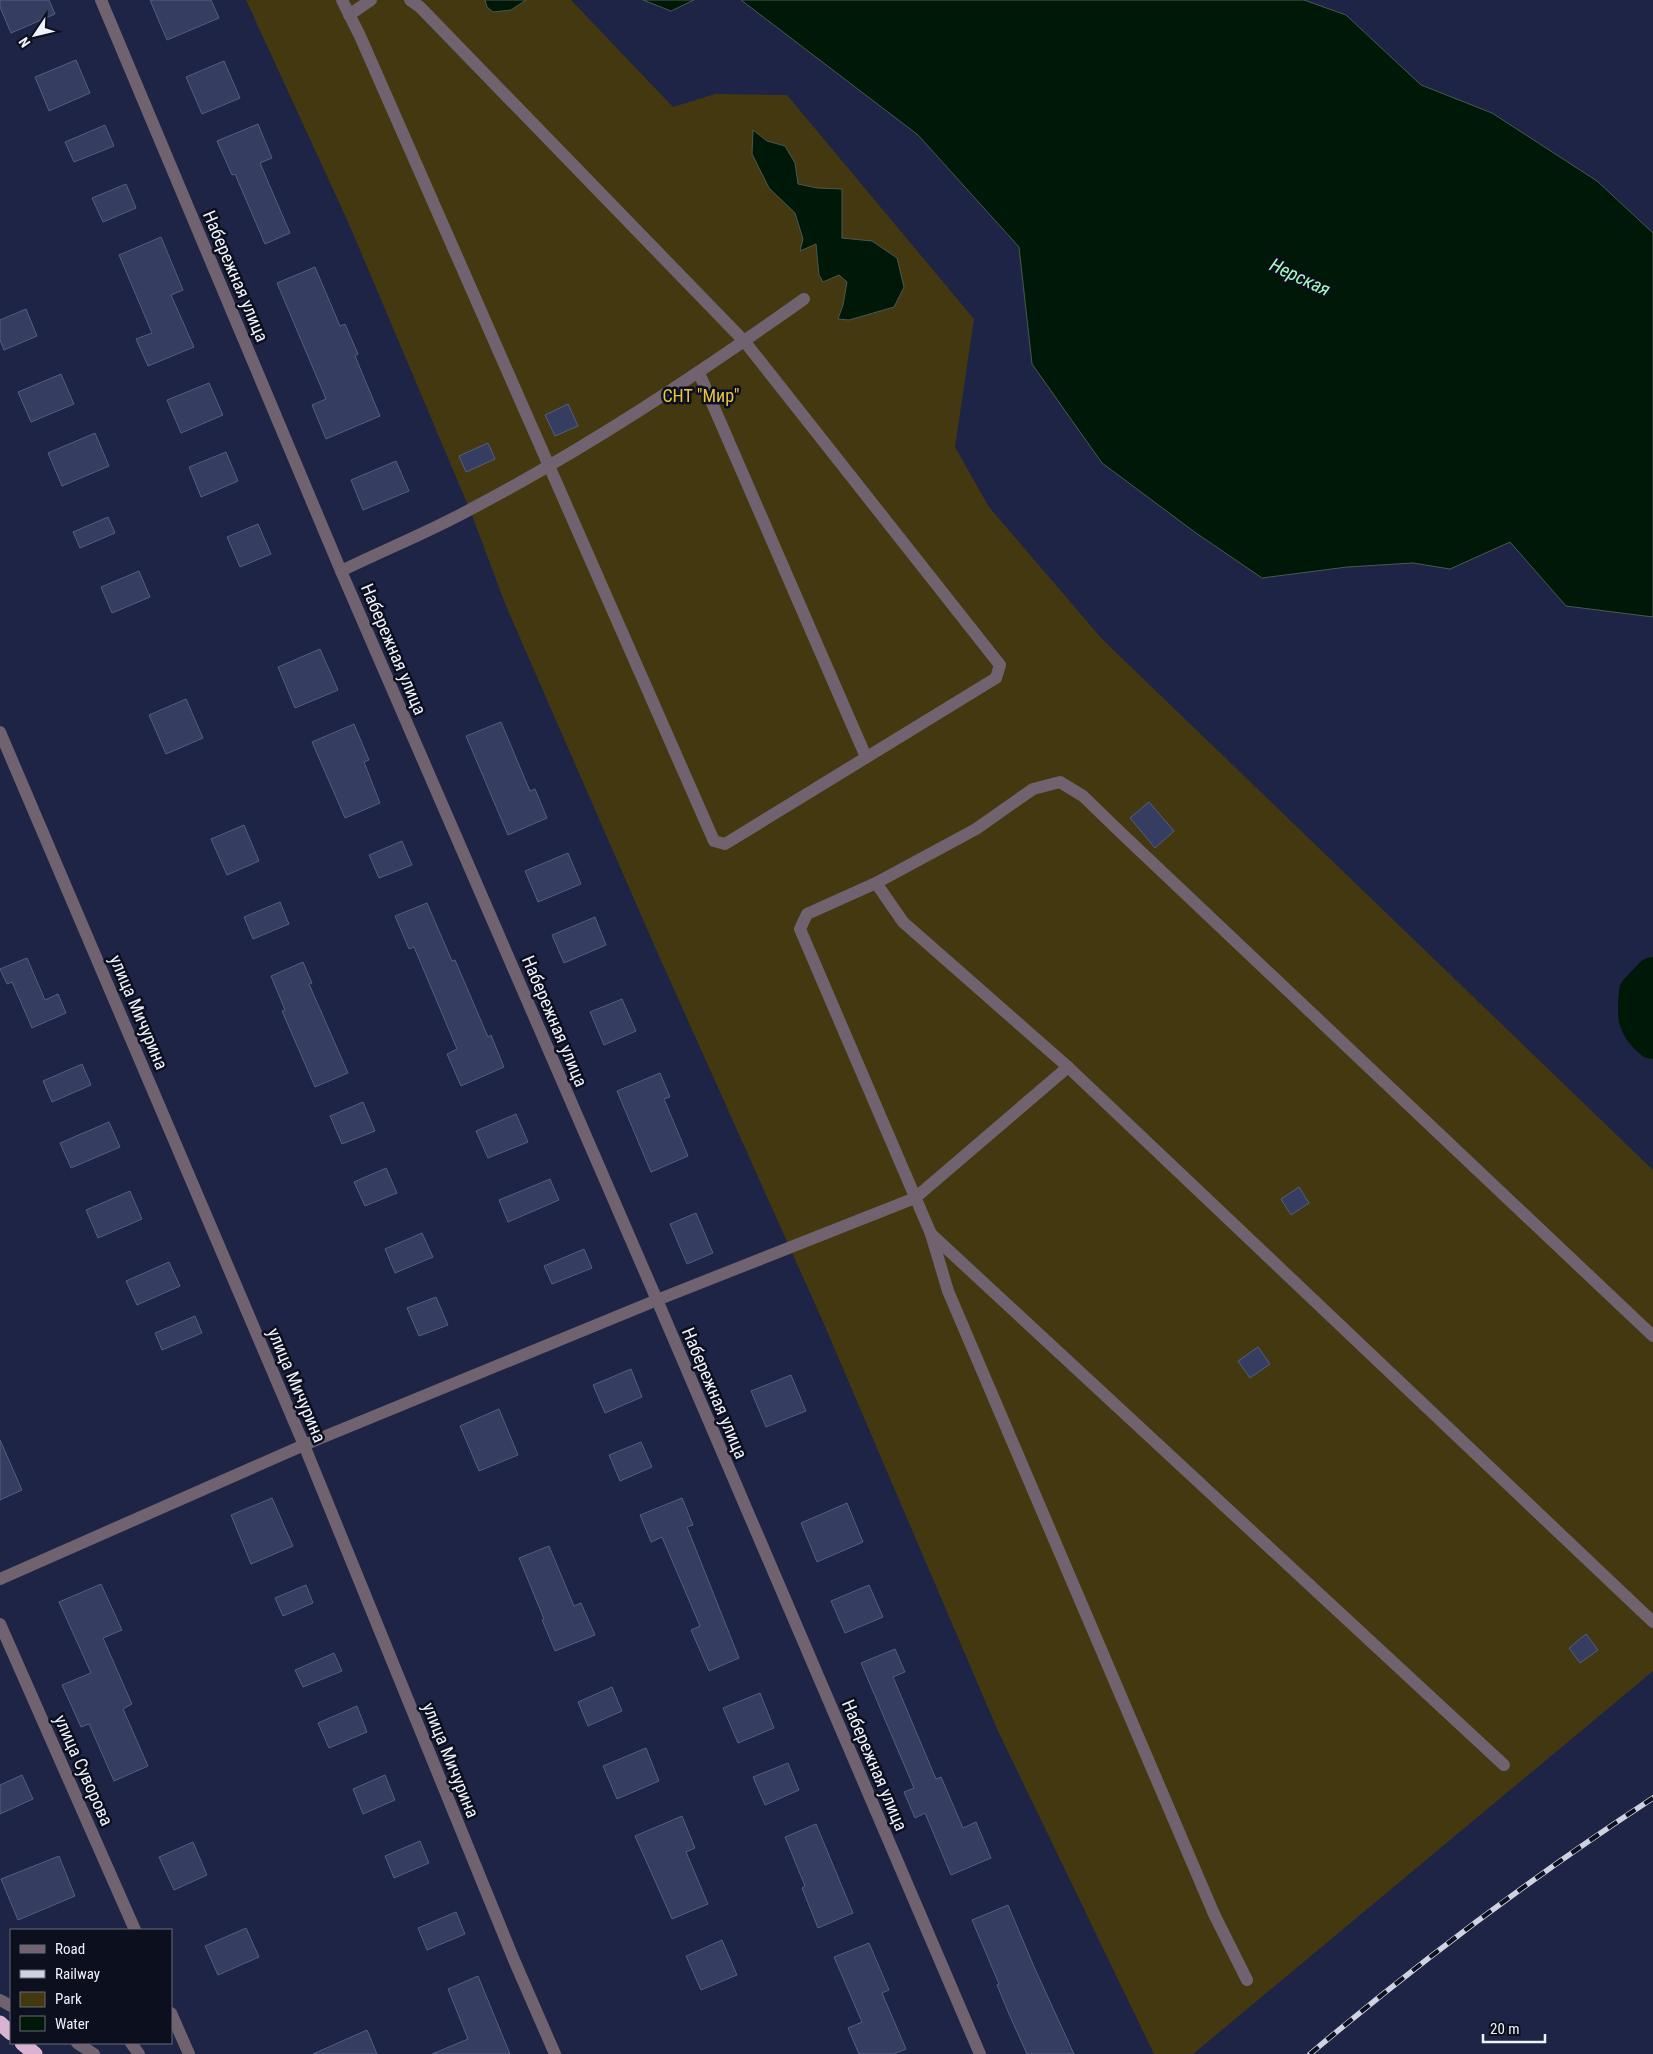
<svg xmlns="http://www.w3.org/2000/svg" width="1653" height="2054" font-family="'Roboto Condensed',sans-serif">
<style>
.green{fill:#443811}
.water{fill:#001807;stroke:#485950}
.lines{fill:none;stroke-linecap:round;stroke-linejoin:round}
.river{stroke:#001807;stroke-width:38}
.building{fill:#353d60;stroke:#545e83}
.minor{stroke:#71626f;stroke-width:12}
.highway{stroke:#dab3d3;stroke-width:15}
.rail-casing{stroke:#cfd2df;stroke-width:5.5}
.rail{stroke:#0c0f1d;stroke-width:4;stroke-dasharray:11;stroke-linecap:butt}
.labels{text-anchor:middle;dominant-baseline:central;stroke-width:5;stroke-linejoin:round;paint-order:stroke}
.street-label{font-size:18px;fill:#eff2fb;stroke:#0c0f1d}
.park-label{font-size:18px;fill:#eac542;stroke:#0c0f1d}
.water-label{font-size:19px;font-style:italic;fill:#a5fbbd;stroke:#0c0f1d}
</style>
<rect width="100%" height="100%" fill="#1d2445"/>
<path class="green" d="M 246,0 L 571,0 L 673,107 L 715,94 L 787,95 L 974,319 L 955,447 L 989,507 L 1102,639 L 1653,1170 L 1653,1671 L 1193,2054 L 1154,2054 L 998,1731 L 824,1324 L 655,947 L 506,606 L 470,510 L 349,224 Z"/>
<g class="water">
<path d="M 485,0 L 526,0 L 511,10 L 493,12 L 487,7 Z"/>
<path d="M 643,0 L 694,0 L 671,11 Z"/>
<path d="M 741,0 L 1304,0 L 1346,15 L 1421,85 L 1492,113 L 1597,181 L 1653,233 L 1653,617 L 1566,606 L 1510,542 L 1450,569 L 1413,563 L 1347,567 L 1262,578 L 1196,533 L 1102,463 L 1032,364 L 1019,247 L 918,135 Z"/>
<path d="M 753,130 L 767,141 L 785,146 L 795,163 L 798,184 L 817,188 L 842,189 L 842,238 L 872,241 L 897,258 L 904,287 L 894,307 L 849,320 L 838,319 L 843,305 L 847,282 L 839,275 L 823,282 L 819,275 L 816,244 L 800,251 L 803,239 L 795,213 L 769,188 L 752,154 Z"/>
</g>
<g class="lines">
<path class="river" d="M 1653,976 L 1638,992 C 1636,1014 1634,1025 1653,1040"/>
</g>
<g class="building">
<path d="M 0,0 L 49,0 L 55,14 L 11,33 L 0,7 Z"/>
<path d="M 150,0 L 211,0 L 219,18 L 167,40 Z"/>
<path d="M 76,60 L 90,93 L 49,111 L 35,77 Z"/>
<path d="M 224,61 L 240,98 L 202,114 L 186,77 Z"/>
<path d="M 258,124 L 272,158 L 260,163 L 290,233 L 265,244 L 235,174 L 232,175 L 217,141 Z"/>
<path d="M 105,125 L 114,146 L 74,162 L 65,142 Z"/>
<path d="M 126,184 L 136,208 L 103,222 L 92,198 Z"/>
<path d="M 161,237 L 183,290 L 171,295 L 194,347 L 148,366 L 136,339 L 152,333 L 119,255 Z"/>
<path d="M 315,267 L 340,326 L 345,324 L 358,354 L 355,356 L 380,416 L 326,439 L 312,405 L 326,399 L 277,283 Z"/>
<path d="M 26,309 L 37,336 L 4,350 L 0,340 L 0,320 Z"/>
<path d="M 61,374 L 74,404 L 31,422 L 18,392 Z"/>
<path d="M 209,383 L 223,415 L 181,433 L 167,400 Z"/>
<path d="M 568,404 L 578,426 L 555,436 L 545,415 Z"/>
<path d="M 95,433 L 109,466 L 62,486 L 48,453 Z"/>
<path d="M 488,443 L 495,459 L 466,472 L 459,456 Z"/>
<path d="M 226,452 L 238,481 L 201,497 L 189,467 Z"/>
<path d="M 396,461 L 409,491 L 363,510 L 351,480 Z"/>
<path d="M 108,517 L 115,533 L 80,548 L 73,532 Z"/>
<path d="M 258,524 L 271,554 L 240,567 L 227,537 Z"/>
<path d="M 139,571 L 150,597 L 112,613 L 101,587 Z"/>
<path d="M 320,649 L 338,690 L 295,708 L 278,667 Z"/>
<path d="M 186,699 L 203,738 L 166,754 L 149,715 Z"/>
<path d="M 501,722 L 530,791 L 535,789 L 547,818 L 508,835 L 466,736 Z"/>
<path d="M 354,724 L 369,760 L 364,762 L 380,803 L 345,818 L 312,742 Z"/>
<path d="M 1149,802 L 1174,831 L 1155,848 L 1130,818 Z"/>
<path d="M 244,825 L 259,861 L 227,875 L 211,839 Z"/>
<path d="M 402,841 L 412,865 L 379,878 L 369,855 Z"/>
<path d="M 568,853 L 581,884 L 538,902 L 525,871 Z"/>
<path d="M 280,902 L 289,924 L 253,939 L 244,917 Z"/>
<path d="M 427,903 L 452,961 L 455,960 L 488,1037 L 491,1035 L 504,1067 L 461,1086 L 447,1054 L 457,1049 L 414,947 L 409,949 L 395,916 Z"/>
<path d="M 595,917 L 606,945 L 564,963 L 552,935 Z"/>
<path d="M 27,958 L 45,1000 L 58,994 L 66,1013 L 32,1028 L 12,982 L 7,984 L 0,969 Z"/>
<path d="M 303,962 L 312,983 L 309,984 L 348,1073 L 315,1087 L 282,1011 L 285,1010 L 271,976 Z"/>
<path d="M 622,999 L 636,1031 L 604,1045 L 590,1012 Z"/>
<path d="M 82,1064 L 91,1085 L 52,1102 L 43,1081 Z"/>
<path d="M 660,1073 L 670,1097 L 664,1099 L 688,1156 L 651,1172 L 617,1091 Z"/>
<path d="M 363,1102 L 375,1131 L 342,1144 L 330,1116 Z"/>
<path d="M 516,1114 L 528,1142 L 488,1158 L 476,1131 Z"/>
<path d="M 109,1122 L 120,1147 L 71,1168 L 60,1143 Z"/>
<path d="M 386,1168 L 397,1193 L 365,1206 L 354,1182 Z"/>
<path d="M 550,1179 L 559,1200 L 508,1222 L 499,1200 Z"/>
<path d="M 1299,1187 L 1309,1203 L 1291,1215 L 1281,1199 Z"/>
<path d="M 130,1191 L 142,1219 L 98,1238 L 86,1210 Z"/>
<path d="M 696,1213 L 713,1253 L 687,1264 L 670,1224 Z"/>
<path d="M 422,1233 L 433,1257 L 395,1273 L 385,1249 Z"/>
<path d="M 584,1249 L 592,1268 L 552,1284 L 544,1266 Z"/>
<path d="M 169,1262 L 180,1286 L 137,1305 L 126,1281 Z"/>
<path d="M 436,1297 L 448,1325 L 419,1336 L 407,1308 Z"/>
<path d="M 195,1316 L 202,1333 L 162,1350 L 155,1333 Z"/>
<path d="M 1258,1347 L 1270,1364 L 1250,1378 L 1238,1361 Z"/>
<path d="M 631,1369 L 642,1397 L 605,1413 L 593,1385 Z"/>
<path d="M 791,1375 L 806,1411 L 766,1427 L 751,1391 Z"/>
<path d="M 499,1409 L 518,1455 L 479,1471 L 460,1426 Z"/>
<path d="M 0,1440 L 22,1490 L 0,1500 Z"/>
<path d="M 641,1442 L 652,1467 L 620,1481 L 609,1455 Z"/>
<path d="M 272,1498 L 293,1546 L 251,1564 L 231,1515 Z"/>
<path d="M 682,1498 L 693,1525 L 687,1527 L 739,1658 L 709,1671 L 691,1630 L 700,1626 L 662,1537 L 651,1542 L 640,1515 Z"/>
<path d="M 847,1503 L 863,1542 L 817,1562 L 801,1523 Z"/>
<path d="M 549,1546 L 574,1606 L 581,1603 L 595,1635 L 555,1651 L 542,1620 L 544,1619 L 519,1558 Z"/>
<path d="M 101,1584 L 122,1630 L 103,1638 L 132,1704 L 123,1709 L 148,1766 L 114,1781 L 89,1724 L 81,1727 L 62,1685 L 91,1673 L 59,1602 Z"/>
<path d="M 306,1585 L 313,1603 L 283,1616 L 275,1598 Z"/>
<path d="M 869,1585 L 883,1617 L 845,1633 L 831,1601 Z"/>
<path d="M 1586,1634 L 1598,1650 L 1580,1663 L 1569,1648 Z"/>
<path d="M 895,1649 L 905,1672 L 893,1677 L 936,1779 L 941,1777 L 963,1828 L 976,1822 L 991,1858 L 951,1875 L 925,1813 L 915,1818 L 904,1792 L 914,1788 L 861,1663 Z"/>
<path d="M 334,1653 L 342,1671 L 303,1687 L 295,1670 Z"/>
<path d="M 612,1687 L 622,1711 L 588,1726 L 578,1702 Z"/>
<path d="M 760,1693 L 774,1728 L 738,1743 L 723,1708 Z"/>
<path d="M 357,1706 L 367,1732 L 329,1748 L 318,1723 Z"/>
<path d="M 646,1748 L 659,1781 L 617,1799 L 603,1766 Z"/>
<path d="M 788,1763 L 799,1790 L 765,1805 L 753,1777 Z"/>
<path d="M 22,1775 L 33,1799 L 0,1814 L 0,1785 Z"/>
<path d="M 385,1775 L 395,1800 L 363,1814 L 353,1789 Z"/>
<path d="M 682,1816 L 695,1848 L 686,1852 L 708,1904 L 672,1919 L 635,1836 Z"/>
<path d="M 816,1824 L 853,1913 L 818,1928 L 802,1888 L 805,1886 L 785,1837 Z"/>
<path d="M 420,1841 L 429,1863 L 394,1878 L 385,1856 Z"/>
<path d="M 193,1842 L 207,1875 L 174,1890 L 159,1857 Z"/>
<path d="M 59,1856 L 75,1896 L 18,1920 L 1,1879 Z"/>
<path d="M 1008,1905 L 1035,1969 L 1074,2054 L 1027,2054 L 1009,2014 L 997,1985 L 999,1984 L 972,1920 Z"/>
<path d="M 456,1912 L 465,1934 L 427,1950 L 418,1928 Z"/>
<path d="M 246,1928 L 259,1957 L 218,1975 L 205,1946 Z"/>
<path d="M 722,1940 L 737,1975 L 701,1990 L 686,1956 Z"/>
<path d="M 869,1943 L 889,1990 L 882,1993 L 906,2049 L 894,2054 L 859,2054 L 848,2028 L 862,2022 L 834,1957 Z"/>
<path d="M 478,1976 L 510,2054 L 432,2054 L 468,2039 L 448,1989 Z"/>
<path d="M 367,2030 L 377,2054 L 313,2054 Z"/>
</g>
<g class="lines">
<g class="minor">
<path d="M 101,0 L 341,571 L 657,1300 L 980,2054"/>
<path d="M 342,0 L 360,36 L 714,841 L 725,844 L 996,678 L 1000,665 L 745,342 L 420,7 L 410,0"/>
<path d="M 349,15 L 371,0"/>
<path d="M 699,373 L 866,757"/>
<path d="M 341,571 C 384,550 429,532 471,509 C 587,448 697,375 804,299"/>
<path d="M 0,732 L 304,1445 L 514,1960 L 555,2054"/>
<path d="M 876,883 L 903,922 L 1068,1067 L 1653,1622"/>
<path d="M 931,1234 L 1504,1765"/>
<path d="M 0,1579 L 304,1445 L 657,1300 L 915,1198 L 1068,1067"/>
<path d="M 0,1624 L 135,1930"/>
<path d="M 1247,1980 L 1214,1914 L 948,1291 L 931,1234 L 800,929 L 807,914 L 876,883 L 976,829 L 1033,789 L 1060,782 L 1083,796 L 1118,830 L 1653,1336"/>
<path d="M 0,2000 L 11,2006"/>
<path d="M 171,2013 L 189,2054"/>
<path d="M 77,2043 L 94,2054"/>
<path d="M 131,2043 L 139,2054"/>
</g>
<g class="highway">
<path d="M 0,2023 L 11,2033"/>
<path d="M 22,2043 L 35,2054"/>
</g>
<defs>
<path id="rail" d="M 1310,2054 C 1419,1962 1534,1876 1653,1798"/>
</defs>
<use href="#rail" class="rail-casing"/>
<use href="#rail" class="rail"/>
</g>
<g class="labels">
<g class="street-label">
<text transform="translate(236 276) rotate(67)">Набережная улица</text>
<text transform="translate(394 649) rotate(67)">Набережная улица</text>
<text transform="translate(139 1012) rotate(67)">улица Мичурина</text>
<text transform="translate(555 1021) rotate(67)">Набережная улица</text>
<text transform="translate(297 1385) rotate(67)">улица Мичурина</text>
<text transform="translate(715 1393) rotate(67)">Набережная улица</text>
<text transform="translate(451 1760) rotate(68)">улица Мичурина</text>
<text transform="translate(875 1765) rotate(67)">Набережная улица</text>
<text transform="translate(84 1770) rotate(66)">улица Суворова</text>
</g>
<g class="park-label">
<text x="701" y="395">СНТ "Мир"</text>
</g>
<g class="water-label">
<text transform="translate(1300 277) rotate(25)">Нерская</text>
</g>
</g>
<rect x="10" y="1929" width="162" height="115" fill="#0c0f1d" stroke="#676a76"/>
<rect x="20" y="1945" width="25" height="8" fill="#71626f" stroke="#676a76"/>
<text x="55" y="1954" font-size="15" fill="#eff2fb">Road</text>
<rect x="20" y="1970" width="25" height="8" fill="#cfd2df" stroke="#676a76"/>
<text x="55" y="1979" font-size="15" fill="#eff2fb">Railway</text>
<rect x="20" y="1992" width="25" height="15" fill="#443811" stroke="#676a76"/>
<text x="55" y="2004" font-size="15" fill="#eff2fb">Park</text>
<rect x="20" y="2016" width="25" height="15" fill="#001807" stroke="#676a76"/>
<text x="55" y="2029" font-size="15" fill="#eff2fb">Water</text>
<g transform="translate(35 35) rotate(235)" stroke="#0c0f1d" stroke-width="4" paint-order="stroke">
<path d="M0-4L9 19L0 12L-9 19Z" fill="#eff2fb"/>
<text y="-8" font-size="14" font-weight="bold" text-anchor="middle" fill="#eff2fb">N</text>
</g>
<path d="M1483 2034v8h62v-8" fill="none" stroke="#eff2fb" stroke-width="2.5"/>
<text x="1490" y="2034" font-size="15" fill="#eff2fb" stroke="#0c0f1d" stroke-width="4" paint-order="stroke">20 m</text>
</svg>
